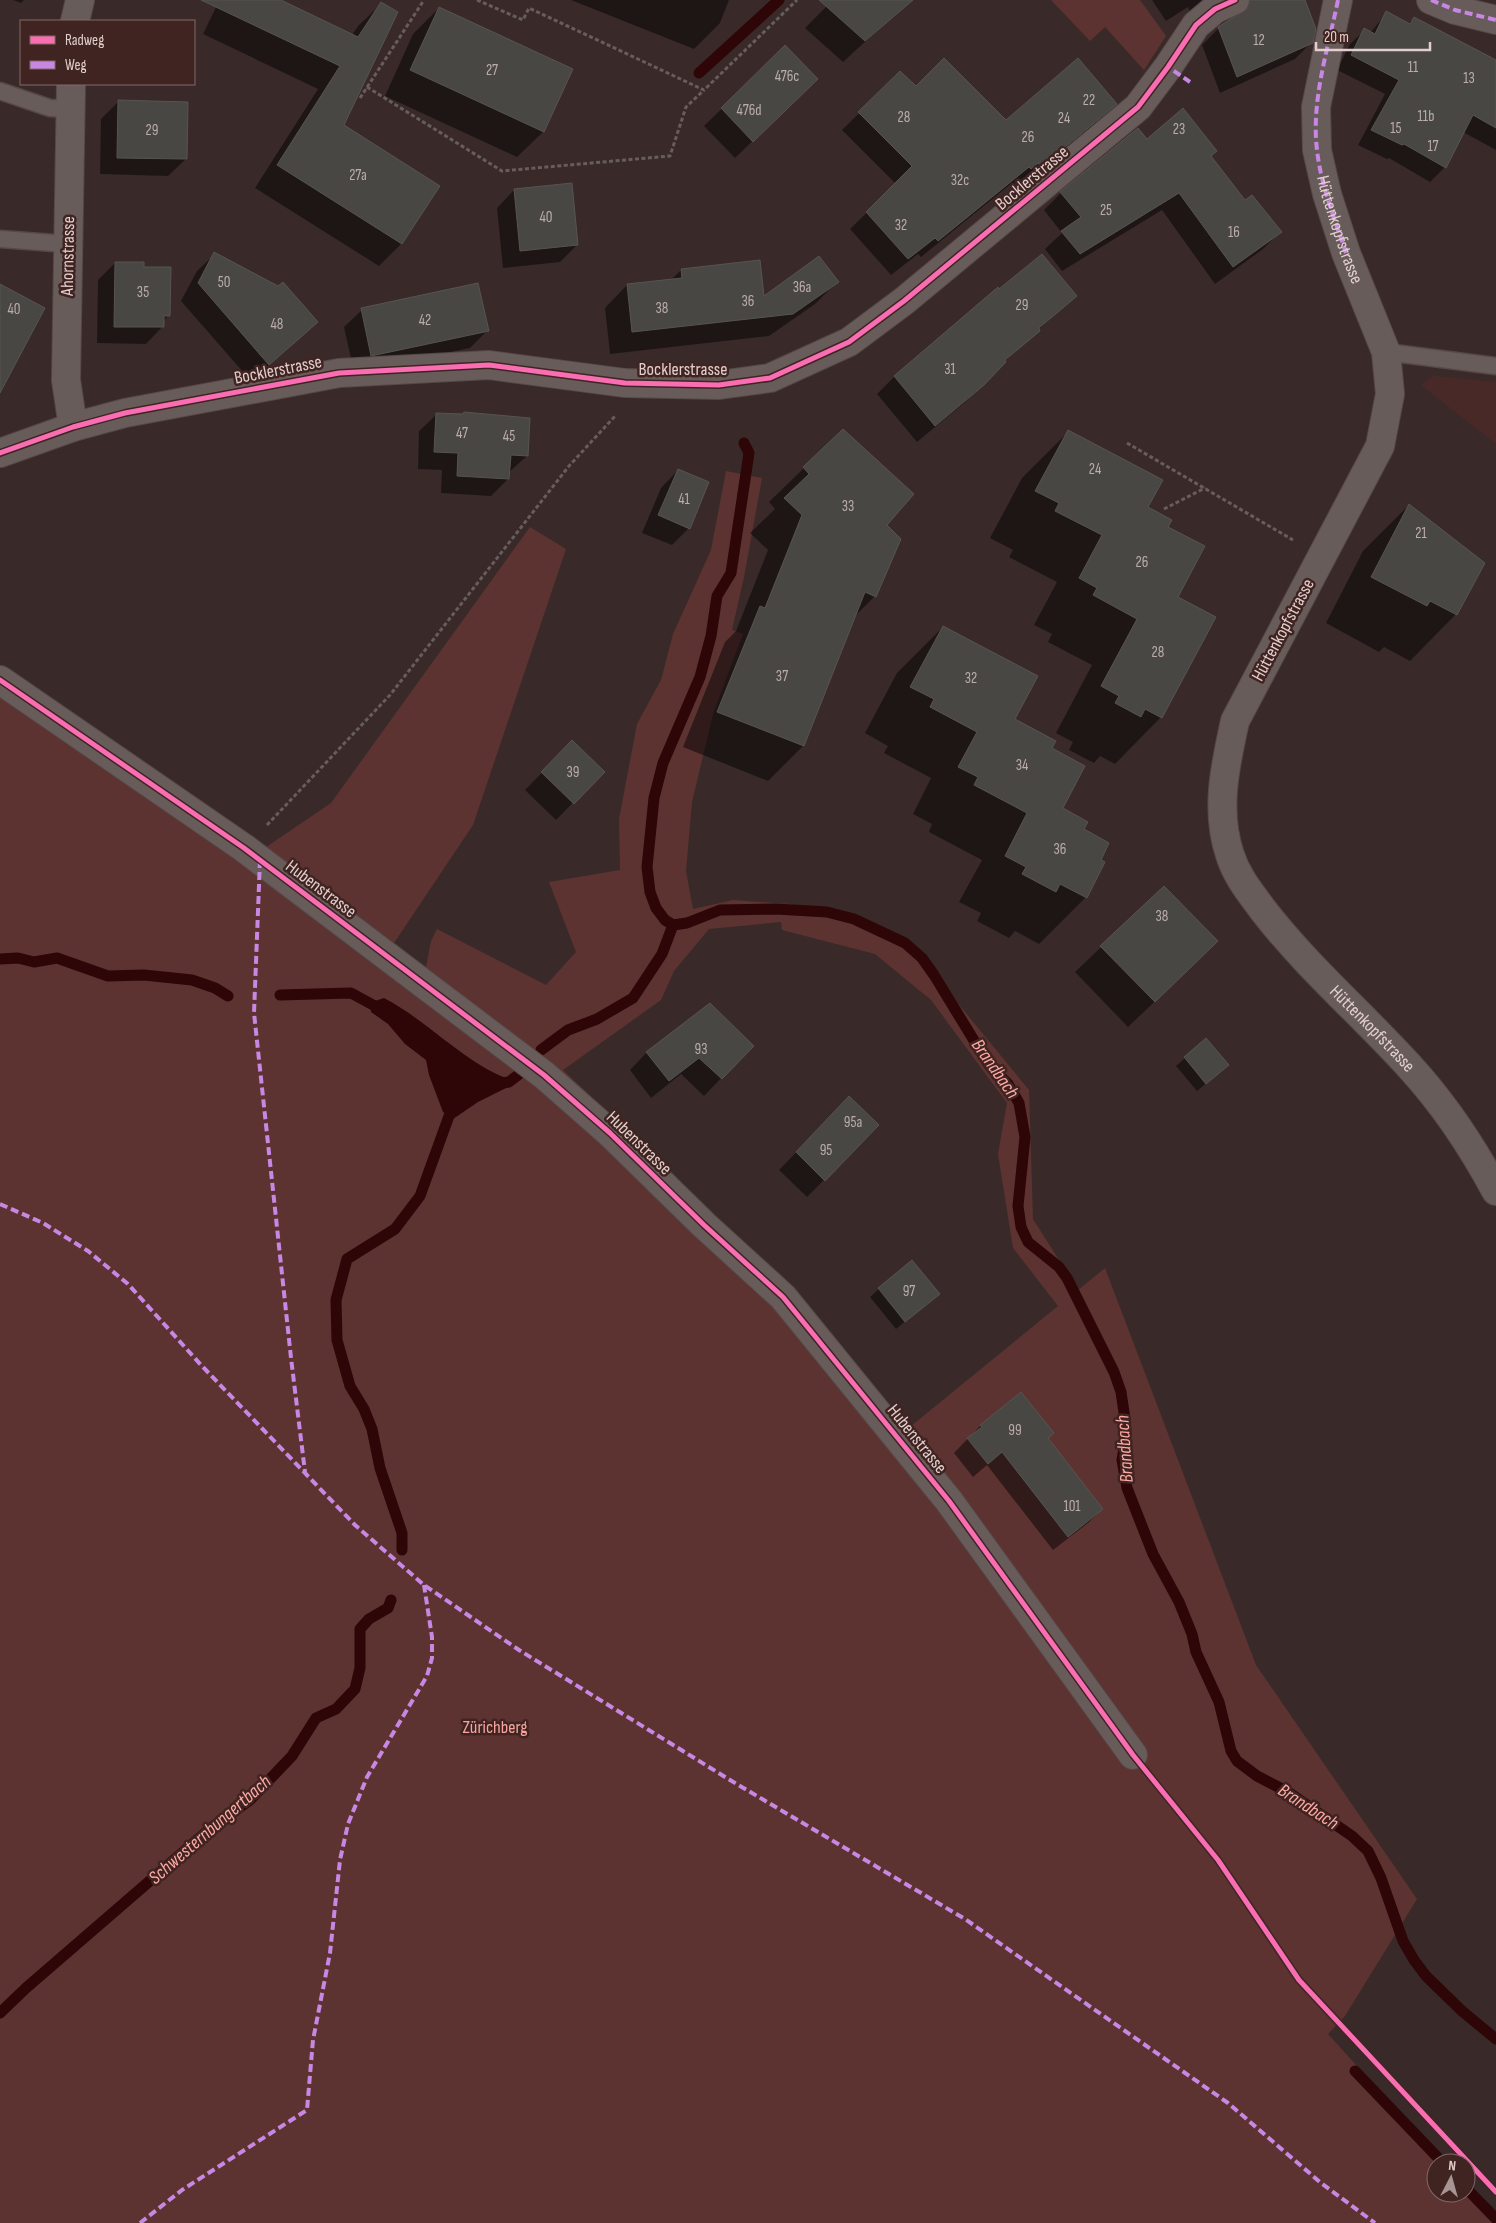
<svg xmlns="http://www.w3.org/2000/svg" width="1496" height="2223" font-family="'Sofia Sans Condensed',sans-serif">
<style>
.built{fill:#492927}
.green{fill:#5c3331;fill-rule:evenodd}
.water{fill:#2e0607}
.shadow{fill:#0007}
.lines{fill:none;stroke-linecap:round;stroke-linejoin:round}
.stream{stroke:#2e0607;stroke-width:11}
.building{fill:#494744;stroke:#565451}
.service-casing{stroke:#564847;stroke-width:19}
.minor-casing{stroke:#564847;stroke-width:30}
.path{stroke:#685d5d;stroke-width:3;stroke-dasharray:4 2.5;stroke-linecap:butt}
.service{stroke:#685c5b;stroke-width:16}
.minor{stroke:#685c5b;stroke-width:28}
.quiet{stroke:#c787e3;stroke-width:4;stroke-dasharray:8 4;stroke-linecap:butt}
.cycleway-casing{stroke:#402422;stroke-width:8}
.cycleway{stroke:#f96db3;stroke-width:5}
.labels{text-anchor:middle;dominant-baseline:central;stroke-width:5;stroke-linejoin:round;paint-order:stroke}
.number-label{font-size:15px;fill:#bcadab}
.street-label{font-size:18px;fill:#e2cfcd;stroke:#402422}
.park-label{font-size:18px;fill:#faa5a0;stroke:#402422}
.water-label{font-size:19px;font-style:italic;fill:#fea9a4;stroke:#402422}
</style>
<rect width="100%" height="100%" fill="#392a29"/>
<path class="built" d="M 1433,376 L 1496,382 L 1496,444 L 1421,385 Z"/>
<g class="green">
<path d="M 1051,0 L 1140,0 L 1166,36 L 1144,70 L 1105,27 L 1090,41 Z"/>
<path d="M 726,471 L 762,478 L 744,577 L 732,630 L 743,634 L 713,714 L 692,802 L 686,871 L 693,909 L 733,900 L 790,904 L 860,918 L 914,950 L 1029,1090 L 1033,1219 L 1078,1290 L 1105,1268 L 1256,1665 L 1417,1899 L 1345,2016 L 1328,2034 L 1445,2163 L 1436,2163 L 1436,2193 L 1466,2193 L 1466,2187 L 1496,2220 L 1496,2223 L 0,2223 L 0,690 L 244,862 L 331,803 L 530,527 L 566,549 L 473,825 L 394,943 L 426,967 L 431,941 L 437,929 L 546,985 L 576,952 L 549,882 L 620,870 L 619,819 L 637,724 L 661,680 L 673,634 L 711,550 ZM 781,922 L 782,930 L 875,954 L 931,1000 L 1007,1103 L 998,1154 L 1013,1248 L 1058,1306 L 900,1435 L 662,1164 L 563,1070 L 661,1000 L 674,971 L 709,929 Z"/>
</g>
<path class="water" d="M 384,998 C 428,1021 462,1061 508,1079 L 510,1086 L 478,1102 L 453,1119 L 443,1112 L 429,1075 L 426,1060 L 405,1044 L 388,1024 L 371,1012 L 371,1007 L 375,1001 Z"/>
<g class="shadow">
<path d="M 13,0 L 24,0 L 21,3 Z"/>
<path d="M 222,0 L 278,0 L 352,35 L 358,26 L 381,4 L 342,125 L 438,186 L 401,244 L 379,266 L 255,188 L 318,89 L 203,34 L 217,5 Z"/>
<path d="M 571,0 L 729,0 L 720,23 L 694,49 Z"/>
<path d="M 833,0 L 901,0 L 905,5 L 843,62 L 805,28 Z"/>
<path d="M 1152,0 L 1304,0 L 1312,42 L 1295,59 L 1220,93 L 1202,45 L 1219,28 L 1234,19 L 1233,10 L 1211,2 L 1190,12 L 1188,7 L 1166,21 Z"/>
<path d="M 439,8 L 555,106 L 543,132 L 517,157 L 385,96 L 413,34 Z"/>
<path d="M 1387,13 L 1408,24 L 1414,18 L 1496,62 L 1496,150 L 1463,132 L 1445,167 L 1430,182 L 1389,158 L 1387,159 L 1358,145 L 1385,94 L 1337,70 L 1350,44 L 1365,30 L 1370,33 Z"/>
<path d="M 785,47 L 799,96 L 735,158 L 704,126 Z"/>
<path d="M 900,73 L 916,88 L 1006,122 L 1116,104 L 1099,120 L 1024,183 L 1021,179 L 1014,185 L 1012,183 L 921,257 L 918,254 L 891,275 L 850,229 L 896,184 L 842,130 Z"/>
<path d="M 118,102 L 186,159 L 168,176 L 100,174 L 101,119 Z"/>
<path d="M 1147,140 L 1210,156 L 1245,201 L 1280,232 L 1263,249 L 1215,284 L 1162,210 L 1062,271 L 1045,249 L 1062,233 L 1044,210 L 1061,193 Z"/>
<path d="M 514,190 L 577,245 L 560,262 L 503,268 L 497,208 Z"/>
<path d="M 215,254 L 317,322 L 251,381 L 181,301 L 197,271 Z"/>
<path d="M 115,263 L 143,268 L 169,315 L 163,321 L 163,326 L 146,344 L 97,343 L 98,280 Z"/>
<path d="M 681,270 L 763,298 L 837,282 L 815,304 L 769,336 L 610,354 L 605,308 L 627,285 L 671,280 Z"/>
<path d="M 998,289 L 1075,296 L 1004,362 L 965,402 L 917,442 L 877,394 L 894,377 Z"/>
<path d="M 362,310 L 488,330 L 470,348 L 354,372 L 344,327 Z"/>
<path d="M 437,414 L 527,456 L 508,473 L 508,479 L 491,496 L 441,493 L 442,470 L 418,469 L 419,431 Z"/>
<path d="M 1068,432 L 1167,528 L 1176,598 L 1214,618 L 1161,717 L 1115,764 L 1100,756 L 1094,763 L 1069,750 L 1073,742 L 1056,733 L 1092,665 L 1048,642 L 1052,634 L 1034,625 L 1057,582 L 1009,557 L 1013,550 L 990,538 L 1022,478 Z"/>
<path d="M 804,468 L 885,525 L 875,596 L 853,618 L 803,746 L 768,781 L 683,747 L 725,642 L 736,631 L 768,550 L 750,533 L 775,509 L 769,502 Z"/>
<path d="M 678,470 L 689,528 L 672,545 L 642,533 L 661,488 Z"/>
<path d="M 1409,505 L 1456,614 L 1410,661 L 1384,647 L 1379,652 L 1326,623 L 1363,551 Z"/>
<path d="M 943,627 L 1013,720 L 1050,749 L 1061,809 L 1082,830 L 1099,860 L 1104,863 L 1086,897 L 1039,944 L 1015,931 L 1009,938 L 977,921 L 981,913 L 959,902 L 982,860 L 929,832 L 932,824 L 913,814 L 931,778 L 884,753 L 888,746 L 865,733 L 897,673 Z"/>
<path d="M 572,742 L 603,772 L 556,820 L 525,790 Z"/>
<path d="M 1164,887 L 1191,967 L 1128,1027 L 1075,972 Z"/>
<path d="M 1206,1039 L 1228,1065 L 1197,1091 L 1176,1066 Z"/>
<path d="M 752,1046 L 704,1096 L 681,1074 L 651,1098 L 630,1070 L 647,1052 Z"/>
<path d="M 832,1115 L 824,1180 L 807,1197 L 779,1170 Z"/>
<path d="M 879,1289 L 938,1294 L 896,1329 L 870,1297 Z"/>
<path d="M 1021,1394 L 1047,1439 L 1102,1509 L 1088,1523 L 1053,1550 L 987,1465 L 973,1477 L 954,1453 L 980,1426 Z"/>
</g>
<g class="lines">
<g class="stream">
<path d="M 699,73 L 779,0"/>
<path d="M 673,925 L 687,923 L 720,910 L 776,909 L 827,912 L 854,919 L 905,943 L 922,958 L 934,975 L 989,1065 L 1008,1084 L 1019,1103 L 1025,1137 L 1018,1206 L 1021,1227 L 1028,1242 L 1059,1267 L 1067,1278 L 1114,1372 L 1121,1392 L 1125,1419 L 1126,1435 L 1122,1460 L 1127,1488 L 1153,1554 L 1179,1602 L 1192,1634 L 1196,1652 L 1219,1702 L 1231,1751 L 1237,1761 L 1257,1776 L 1288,1792 L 1352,1836 L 1368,1851 L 1381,1878 L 1403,1941 L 1414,1960 L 1426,1976 L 1462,2011 L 1496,2039"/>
<path d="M 673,925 L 665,920 L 656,908 L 650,892 L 647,867 L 654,798 L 663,763 L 700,677 L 711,636 L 717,596 L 731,573 L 749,453 L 744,443"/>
<path d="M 0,959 L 18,958 L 34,962 L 57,958 L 108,976 L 144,975 L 192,980 L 215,988 L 228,996"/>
<path d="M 280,995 L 351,993 L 386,1012"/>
<path d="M 541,1050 L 568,1030 L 597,1019 L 633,998 L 662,954 L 673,925"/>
<path d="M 496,1084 L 509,1082 L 522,1072"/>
<path d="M 402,1550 L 402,1533 L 380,1468 L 372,1429 L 364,1409 L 350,1386 L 337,1340 L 336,1300 L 347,1259 L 395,1229 L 420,1196 L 449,1116 L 456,1105"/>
<path d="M 0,2013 L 26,1988 L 211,1828 L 250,1800 L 292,1756 L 316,1718 L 336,1709 L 355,1689 L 360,1668 L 360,1629 L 369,1619 L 388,1608 L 391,1600"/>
<path d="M 1355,2071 L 1443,2163"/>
<path d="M 1466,2188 L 1496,2219"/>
</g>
</g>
<g class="building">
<path d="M 201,0 L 281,0 L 358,37 L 381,2 L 398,12 L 344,125 L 440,186 L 402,244 L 277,165 L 340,66 Z"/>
<path d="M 819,0 L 913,0 L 865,41 Z"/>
<path d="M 1250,0 L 1305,0 L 1316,29 L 1313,43 L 1237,77 L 1218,27 L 1247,9 Z"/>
<path d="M 439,7 L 573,69 L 544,132 L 410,70 Z"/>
<path d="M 1386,11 L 1410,24 L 1414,17 L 1496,60 L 1496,128 L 1473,115 L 1446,168 L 1404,144 L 1402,145 L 1371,130 L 1399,80 L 1351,55 L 1364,28 L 1375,34 Z"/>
<path d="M 785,45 L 818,79 L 753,142 L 721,108 Z"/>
<path d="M 944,58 L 1006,120 L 1078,58 L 1117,104 L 1041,167 L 1038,163 L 1031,169 L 1029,167 L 938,241 L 935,238 L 908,259 L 866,212 L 912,166 L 858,112 L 900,71 L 916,86 Z"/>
<path d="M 118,100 L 188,102 L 187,159 L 117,158 Z"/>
<path d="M 1183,108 L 1217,151 L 1211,156 L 1245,200 L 1252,195 L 1282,232 L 1233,267 L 1179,193 L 1080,254 L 1061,231 L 1081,217 L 1060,192 L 1138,128 L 1147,139 Z"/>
<path d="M 572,183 L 578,245 L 520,251 L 514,189 Z"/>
<path d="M 214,252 L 278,286 L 283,282 L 318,322 L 269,365 L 198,283 Z"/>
<path d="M 1042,254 L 1077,296 L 1039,328 L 1040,331 L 1005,360 L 1006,362 L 984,385 L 935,426 L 894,376 L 998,287 L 999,289 Z"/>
<path d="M 819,256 L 839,282 L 793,314 L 632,332 L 627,284 L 682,278 L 681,269 L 760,260 L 764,296 Z"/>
<path d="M 115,262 L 144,262 L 144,267 L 171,267 L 170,316 L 164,316 L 164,327 L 114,327 Z"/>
<path d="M 478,283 L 489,331 L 371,356 L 361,308 Z"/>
<path d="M 0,284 L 45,308 L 0,393 Z"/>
<path d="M 464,412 L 530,418 L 528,456 L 511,455 L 509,479 L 457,476 L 458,453 L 434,452 L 436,413 L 463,414 Z"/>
<path d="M 843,429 L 914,494 L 887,525 L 901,539 L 876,597 L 865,592 L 804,746 L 717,712 L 760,606 L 765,608 L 802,515 L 784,498 L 809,474 L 803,467 Z"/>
<path d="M 1068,430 L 1163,480 L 1148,507 L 1172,520 L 1168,527 L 1205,546 L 1178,597 L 1216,617 L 1162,718 L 1145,709 L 1141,717 L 1115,703 L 1119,696 L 1101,686 L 1137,619 L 1093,595 L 1097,588 L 1079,578 L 1102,535 L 1055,511 L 1059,503 L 1035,491 Z"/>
<path d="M 678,469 L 709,482 L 690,529 L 658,515 Z"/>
<path d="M 1409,504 L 1485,563 L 1457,615 L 1430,601 L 1427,606 L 1371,577 Z"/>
<path d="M 943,626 L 1038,676 L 1015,719 L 1056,741 L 1052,748 L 1085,766 L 1063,808 L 1088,822 L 1084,829 L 1109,843 L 1101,860 L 1105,862 L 1087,898 L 1060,884 L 1056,892 L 1022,874 L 1026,867 L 1005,856 L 1027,813 L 974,785 L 978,777 L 958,767 L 977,732 L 930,707 L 934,699 L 910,687 Z"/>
<path d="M 572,740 L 605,772 L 574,804 L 541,772 Z"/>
<path d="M 1164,886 L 1218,941 L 1155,1002 L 1100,946 Z"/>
<path d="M 710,1003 L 754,1046 L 722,1079 L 699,1058 L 669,1081 L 646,1052 Z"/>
<path d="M 1206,1038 L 1229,1065 L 1206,1084 L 1184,1057 Z"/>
<path d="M 849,1096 L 879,1125 L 825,1181 L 796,1152 Z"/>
<path d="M 912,1260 L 940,1294 L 905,1322 L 878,1288 Z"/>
<path d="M 1021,1392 L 1054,1433 L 1048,1438 L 1103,1509 L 1068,1537 L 1002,1452 L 988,1464 L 967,1438 L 982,1427 L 980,1425 Z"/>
</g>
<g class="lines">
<defs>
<g id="service">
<path d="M 0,91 L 50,108 L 70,109"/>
<path d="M 0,239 L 67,244"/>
<path d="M 1386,352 L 1496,366"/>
</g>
<g id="minor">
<path id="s1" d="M 1338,0 L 1316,107 L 1317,150 L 1327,194 L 1346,253 L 1386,352 L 1390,394 L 1380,446 L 1235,721 C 1225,766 1215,811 1230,855 C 1237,877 1250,892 1263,910 C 1307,967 1362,1014 1410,1067 C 1443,1103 1473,1148 1496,1191"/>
<path d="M 1431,0 L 1455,10 L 1496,20"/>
<path d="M 75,21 L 80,0"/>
<path d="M 71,84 L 66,380 L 73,427"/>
<path d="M 0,453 L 73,427 L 125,413 L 339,373 L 489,365 L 625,383 L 719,385 L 770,378 L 849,342 L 904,301 L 1138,107 L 1168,67 L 1196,25 L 1215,9 L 1235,0"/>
<path d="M 0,680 L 244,848 L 544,1075 L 610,1133 L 704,1225 L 783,1297 L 949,1501 L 1133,1755"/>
</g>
</defs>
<use href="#service" class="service-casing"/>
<use href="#minor" class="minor-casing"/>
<g class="path">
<path d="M 477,0 L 523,20 L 529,8 L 704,90 L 797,0"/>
<path d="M 367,87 L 502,171 L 670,156 L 686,107 L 704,90"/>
<path d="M 360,98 L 424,0"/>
<path d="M 1127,443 L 1293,540"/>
<path d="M 1164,509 L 1205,488"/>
<path d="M 267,825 L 390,695 L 569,466 L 616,415"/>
</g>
<use href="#service" class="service"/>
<use href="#minor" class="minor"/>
<g class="quiet">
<path d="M 1338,0 C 1328,49 1311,100 1317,150 C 1321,186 1335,220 1346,253"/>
<path d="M 1431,0 L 1455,10 L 1496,20"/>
<path d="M 1171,63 L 1168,67 L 1190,82"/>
<path d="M 260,860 L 254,1013 L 291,1358 L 305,1472"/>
<path d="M 0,1204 L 43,1223 L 88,1251 L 128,1284 L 201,1365 L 355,1525 L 424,1585 L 519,1650 L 730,1780 L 965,1919 L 1228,2103 L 1321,2183 L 1375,2223"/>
<path d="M 140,2223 L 182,2190 L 307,2110 L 313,2040 L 330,1953 L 340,1860 L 348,1824 L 367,1777 L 427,1676 L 432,1658 L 432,1637 L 424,1585"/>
</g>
<defs>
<g id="cycleway">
<path d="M 0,453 L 73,427 L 125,413 L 339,373 L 489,365 L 625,383 L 719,385 L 770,378 L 849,342 L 904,301 L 1138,107 L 1168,67 L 1196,25 L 1215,9 L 1235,0"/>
<path d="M 0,680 L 244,848 L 544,1075 L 610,1133 L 704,1225 L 783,1297 L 949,1501 L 1133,1755 L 1218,1860 L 1299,1980 L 1496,2192"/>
</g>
</defs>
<use href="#cycleway" class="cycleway-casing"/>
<use href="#cycleway" class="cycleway"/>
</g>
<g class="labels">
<g class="number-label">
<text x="1259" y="40">12</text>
<text x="1413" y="67">11</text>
<text x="492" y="70">27</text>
<text x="787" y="76">476c</text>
<text x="1469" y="78">13</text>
<text x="1089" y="100">22</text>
<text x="749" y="110">476d</text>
<text x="1426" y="116">11b</text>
<text x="904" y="117">28</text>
<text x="1064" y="118">24</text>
<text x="1396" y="128">15</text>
<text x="1179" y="129">23</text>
<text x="152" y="130">29</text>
<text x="1028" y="137">26</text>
<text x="1433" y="146">17</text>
<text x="358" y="175">27a</text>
<text x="960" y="180">32c</text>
<text x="1106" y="210">25</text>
<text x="546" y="217">40</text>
<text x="901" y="225">32</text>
<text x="1234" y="232">16</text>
<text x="224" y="282">50</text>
<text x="802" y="287">36a</text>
<text x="143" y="292">35</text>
<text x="748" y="301">36</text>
<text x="1022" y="305">29</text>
<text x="662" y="308">38</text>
<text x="14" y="309">40</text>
<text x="425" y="320">42</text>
<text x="277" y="324">48</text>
<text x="950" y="369">31</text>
<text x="462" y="433">47</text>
<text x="509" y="436">45</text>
<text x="1095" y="469">24</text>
<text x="684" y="499">41</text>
<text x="848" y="506">33</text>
<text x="1421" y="533">21</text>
<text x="1142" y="562">26</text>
<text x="1158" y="652">28</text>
<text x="782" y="676">37</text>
<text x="971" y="678">32</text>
<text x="1022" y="765">34</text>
<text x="573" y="772">39</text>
<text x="1060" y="849">36</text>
<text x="1162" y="916">38</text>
<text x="701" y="1049">93</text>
<text x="853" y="1122">95a</text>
<text x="826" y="1150">95</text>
<text x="909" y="1291">97</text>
<text x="1015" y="1430">99</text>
<text x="1072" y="1506">101</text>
</g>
<g class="street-label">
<text transform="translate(1032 178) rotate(-40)">Bocklerstrasse</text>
<text stroke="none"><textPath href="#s1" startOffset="235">Hüttenkopfstrasse</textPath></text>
<text transform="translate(68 256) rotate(-89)">Ahornstrasse</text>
<text x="683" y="369">Bocklerstrasse</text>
<text transform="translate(278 370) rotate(-11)">Bocklerstrasse</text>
<text transform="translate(1283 630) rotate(-62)">Hüttenkopfstrasse</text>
<text transform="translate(321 889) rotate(37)">Hubenstrasse</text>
<text stroke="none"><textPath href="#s1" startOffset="1134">Hüttenkopfstrasse</textPath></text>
<text transform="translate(639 1143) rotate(44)">Hubenstrasse</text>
<text transform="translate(917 1439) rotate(51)">Hubenstrasse</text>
</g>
<g class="park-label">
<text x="495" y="1727">Zürichberg</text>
</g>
<g class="water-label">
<text transform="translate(995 1069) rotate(55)">Brandbach</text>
<text transform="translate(1125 1449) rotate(-94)">Brandbach</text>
<text transform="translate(1308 1807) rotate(33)">Brandbach</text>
<text transform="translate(210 1830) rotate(-41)">Schwesternbungertbach</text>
</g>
</g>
<rect x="20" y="20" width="175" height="65" fill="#402422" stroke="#816866"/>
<rect x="30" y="36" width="25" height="8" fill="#f96db3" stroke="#816866"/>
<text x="65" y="45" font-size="15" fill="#e2cfcd">Radweg</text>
<rect x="30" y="61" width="25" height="8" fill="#c787e3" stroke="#816866"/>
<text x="65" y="70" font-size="15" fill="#e2cfcd">Weg</text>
<g transform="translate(1451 2178) rotate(6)"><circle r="24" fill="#402422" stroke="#816866"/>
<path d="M0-4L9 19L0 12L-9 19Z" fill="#a79594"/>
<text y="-8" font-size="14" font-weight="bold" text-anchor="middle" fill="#e2cfcd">N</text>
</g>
<path d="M1316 42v8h114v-8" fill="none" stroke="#e2cfcd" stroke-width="2.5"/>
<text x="1324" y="42" font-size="15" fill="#e2cfcd" stroke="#402422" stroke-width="4" paint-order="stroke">20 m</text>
</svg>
